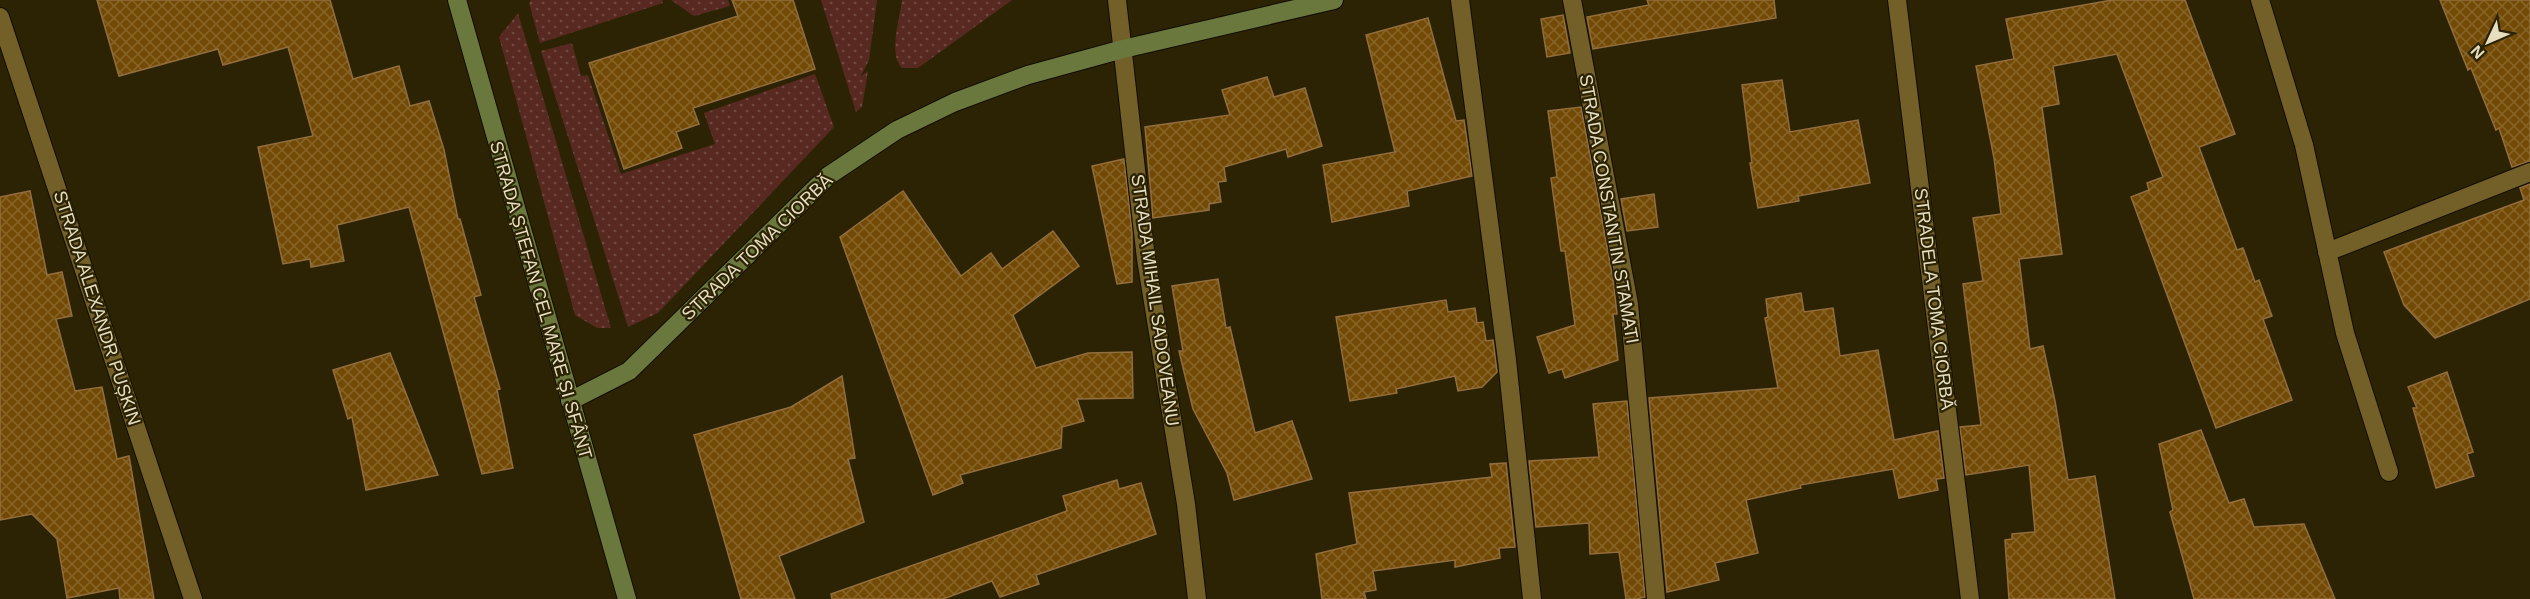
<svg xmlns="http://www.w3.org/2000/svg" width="2530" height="599" font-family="Arial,sans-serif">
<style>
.grass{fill:url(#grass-dots)}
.building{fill:url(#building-cross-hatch);stroke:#926d3e;stroke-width:1.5}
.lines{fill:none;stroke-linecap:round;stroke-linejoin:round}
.street-casing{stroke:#120d00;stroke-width:20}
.secondary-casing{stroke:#120d00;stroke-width:20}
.street{stroke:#726028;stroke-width:18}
.secondary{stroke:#6a783e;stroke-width:18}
.labels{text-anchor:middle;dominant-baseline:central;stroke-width:4.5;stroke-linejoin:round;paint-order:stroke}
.street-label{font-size:18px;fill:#e7dec1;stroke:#2c2305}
</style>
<defs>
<pattern id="grass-dots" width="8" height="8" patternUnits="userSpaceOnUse" patternTransform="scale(1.5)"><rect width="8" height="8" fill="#582921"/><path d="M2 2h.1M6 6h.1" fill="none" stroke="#70483f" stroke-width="1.8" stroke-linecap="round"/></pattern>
<pattern id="building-cross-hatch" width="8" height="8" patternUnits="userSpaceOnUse" patternTransform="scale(1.5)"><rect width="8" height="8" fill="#734a05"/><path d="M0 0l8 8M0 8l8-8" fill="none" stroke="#876428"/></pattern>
</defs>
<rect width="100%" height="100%" fill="#2c2305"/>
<g class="grass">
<path d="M 531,0 L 662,0 L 663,3 L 540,43 L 529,3 Z"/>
<path d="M 671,0 L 728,0 L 730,6 L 694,16 Z"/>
<path d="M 821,0 L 877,0 L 869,60 L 861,76 L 868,71 L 862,107 L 856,112 Z"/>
<path d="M 902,0 L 1012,0 L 918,68 L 902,68 C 888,54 900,18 902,0 Z"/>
<path d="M 518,13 L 611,328 L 597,328 L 575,315 L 499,37 Z"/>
<path d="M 572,43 L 581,76 L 588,75 L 621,174 L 715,144 L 704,113 L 815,74 L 834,127 L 658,313 L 628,327 L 541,51 Z"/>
</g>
<g class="building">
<path d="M 97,0 L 330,0 L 353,79 L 399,66 L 410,106 L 429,101 L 444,150 L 458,219 L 460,219 L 481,295 L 474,297 L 500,389 L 497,390 L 513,468 L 482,474 L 409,207 L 337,225 L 344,261 L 311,267 L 310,259 L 283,264 L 258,147 L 313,136 L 288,47 L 223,65 L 218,49 L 119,76 Z"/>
<path d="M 732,0 L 793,0 L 815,69 L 693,108 L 699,124 L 676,132 L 682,148 L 624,169 L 589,63 L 738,16 Z"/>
<path d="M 1647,0 L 1774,0 L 1776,18 L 1593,49 L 1587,17 L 1649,5 Z"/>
<path d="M 2112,0 L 2185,0 L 2235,134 L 2199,147 L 2237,250 L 2243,248 L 2255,282 L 2259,280 L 2272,316 L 2263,319 L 2292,400 L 2216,428 L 2131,197 L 2149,190 L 2147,183 L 2163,177 L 2117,54 L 2053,66 L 2059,104 L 2042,107 L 2062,254 L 2019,259 L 2030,349 L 2043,346 L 2055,401 L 2068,480 L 2095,476 L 2115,599 L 2009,599 L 2005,540 L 2012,539 L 2012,534 L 2035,532 L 2029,465 L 1966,475 L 1960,427 L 1981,425 L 1963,284 L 1983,281 L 1973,218 L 2001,214 L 1994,158 L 1976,66 L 2014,59 L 2006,19 Z"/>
<path d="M 2440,0 L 2530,0 L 2530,161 L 2512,167 L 2499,128 L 2496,130 L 2471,68 L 2468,70 Z"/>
<path d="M 1563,15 L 1570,53 L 1547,57 L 1541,19 Z"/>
<path d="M 1428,18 L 1456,121 L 1464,120 L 1472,176 L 1407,191 L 1409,206 L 1332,222 L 1323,165 L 1395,152 L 1366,35 Z"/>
<path d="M 1267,77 L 1274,97 L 1305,88 L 1322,146 L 1288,157 L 1286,149 L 1224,167 L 1226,181 L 1218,182 L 1221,202 L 1209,204 L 1209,210 L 1153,218 L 1145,127 L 1230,115 L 1222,90 Z"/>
<path d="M 1782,80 L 1790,132 L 1858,120 L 1870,183 L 1798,196 L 1799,201 L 1758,208 L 1750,163 L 1752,163 L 1742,85 Z"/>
<path d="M 1581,107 L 1613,279 L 1617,314 L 1613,314 L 1618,360 L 1565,378 L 1562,369 L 1549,373 L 1537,337 L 1575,325 L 1565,251 L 1561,251 L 1551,178 L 1557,177 L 1548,111 Z"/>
<path d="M 1124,159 L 1132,232 L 1132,282 L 1117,284 L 1092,166 Z"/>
<path d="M 2530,184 L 2530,299 L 2435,338 L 2404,305 L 2384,252 L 2524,200 L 2520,188 Z"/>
<path d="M 30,191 L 47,275 L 62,272 L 72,316 L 56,319 L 75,391 L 102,387 L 117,459 L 129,456 L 154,599 L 120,599 L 119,588 L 67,598 L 57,539 L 32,514 L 0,520 L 0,197 Z"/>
<path d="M 903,191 L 961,276 L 991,253 L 1002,269 L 1053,231 L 1079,266 L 1013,315 L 1036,368 L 1088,353 L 1132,352 L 1133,398 L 1077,399 L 1084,421 L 1062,427 L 1061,448 L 960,475 L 963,483 L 933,495 L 840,237 Z"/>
<path d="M 1654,194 L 1658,227 L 1627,231 L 1621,199 Z"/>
<path d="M 1218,279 L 1226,328 L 1230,327 L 1255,433 L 1292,421 L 1312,479 L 1234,500 L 1227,473 L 1193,409 L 1179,351 L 1183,351 L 1172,286 Z"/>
<path d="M 1801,293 L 1804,312 L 1833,308 L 1840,356 L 1878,350 L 1894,440 L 1938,431 L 1944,478 L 1936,479 L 1938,490 L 1899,498 L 1893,469 L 1800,485 L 1801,488 L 1746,500 L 1758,553 L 1715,563 L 1719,580 L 1667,592 L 1649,398 L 1778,388 L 1765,318 L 1768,317 L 1766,299 Z"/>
<path d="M 1446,300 L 1448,312 L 1475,308 L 1477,323 L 1483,322 L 1486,341 L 1493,340 L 1497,372 L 1482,387 L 1458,391 L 1455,376 L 1396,389 L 1397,393 L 1350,401 L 1336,317 Z"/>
<path d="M 390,353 L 438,475 L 366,490 L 352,417 L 348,419 L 333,370 Z"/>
<path d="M 2447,372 L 2473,452 L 2467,454 L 2474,476 L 2436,488 L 2413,408 L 2417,408 L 2408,387 Z"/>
<path d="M 842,376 L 855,458 L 848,459 L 864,522 L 779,556 L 795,599 L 741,599 L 694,435 L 791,407 Z"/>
<path d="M 1627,401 L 1645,597 L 1636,599 L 1626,599 L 1619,552 L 1590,554 L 1589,523 L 1536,527 L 1529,461 L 1599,457 L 1593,404 Z"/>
<path d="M 2201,430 L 2229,503 L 2244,499 L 2254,527 L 2304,524 L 2335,599 L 2194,599 L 2170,512 L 2173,510 L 2159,444 Z"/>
<path d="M 1506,463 L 1515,547 L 1499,548 L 1500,558 L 1455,567 L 1455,560 L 1373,571 L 1376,590 L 1364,592 L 1366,599 L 1322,599 L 1316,554 L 1357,544 L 1349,493 L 1492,477 L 1490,464 Z"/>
<path d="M 1117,480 L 1119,489 L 1141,483 L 1156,534 L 1036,575 L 1039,584 L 1000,597 L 992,581 L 943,599 L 832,599 L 831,594 L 1067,511 L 1063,496 Z"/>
</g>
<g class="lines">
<defs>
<g id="street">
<path d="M 1117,0 L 1146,259 L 1186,504 L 1197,599"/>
<path d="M 1460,0 L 1507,360 L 1532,599"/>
<path d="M 1572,0 L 1629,304 L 1656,599"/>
<path d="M 1897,0 L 1970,599"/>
<path d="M 2260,0 L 2304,145 L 2345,333 L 2389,472"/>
<path d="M 0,17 L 193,599"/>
<path d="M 2327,252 L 2530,172"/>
</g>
<g id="secondary">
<path d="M 457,0 L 627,599"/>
<path d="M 570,401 L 629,371 L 828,176 L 897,130 L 955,102 L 1028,75 L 1123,49 L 1334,0"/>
</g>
</defs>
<use href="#street" class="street-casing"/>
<use href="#secondary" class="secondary-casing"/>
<use href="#street" class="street"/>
<use href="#secondary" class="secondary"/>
</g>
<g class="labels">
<g class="street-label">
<text transform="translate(1609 209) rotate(80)">STRADA CONSTANTIN STAMATI</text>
<text transform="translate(757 247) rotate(-44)">STRADA TOMA CIORBĂ</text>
<text transform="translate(1934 299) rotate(83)">STRADELA TOMA CIORBĂ</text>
<text transform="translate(541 300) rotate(74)">STRADA ȘTEFAN CEL MARE ȘI SFÂNT</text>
<text transform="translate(1155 300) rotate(82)">STRADA MIHAIL SADOVEANU</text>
<text transform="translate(97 308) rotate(72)">STRADA ALEXANDR PUȘKIN</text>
</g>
</g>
<g transform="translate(2488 42) rotate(226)" stroke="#2c2305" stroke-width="4.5" paint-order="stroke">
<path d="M0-4.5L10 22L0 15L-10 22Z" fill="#e7dec1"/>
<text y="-9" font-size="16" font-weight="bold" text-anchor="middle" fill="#e7dec1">N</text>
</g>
</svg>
